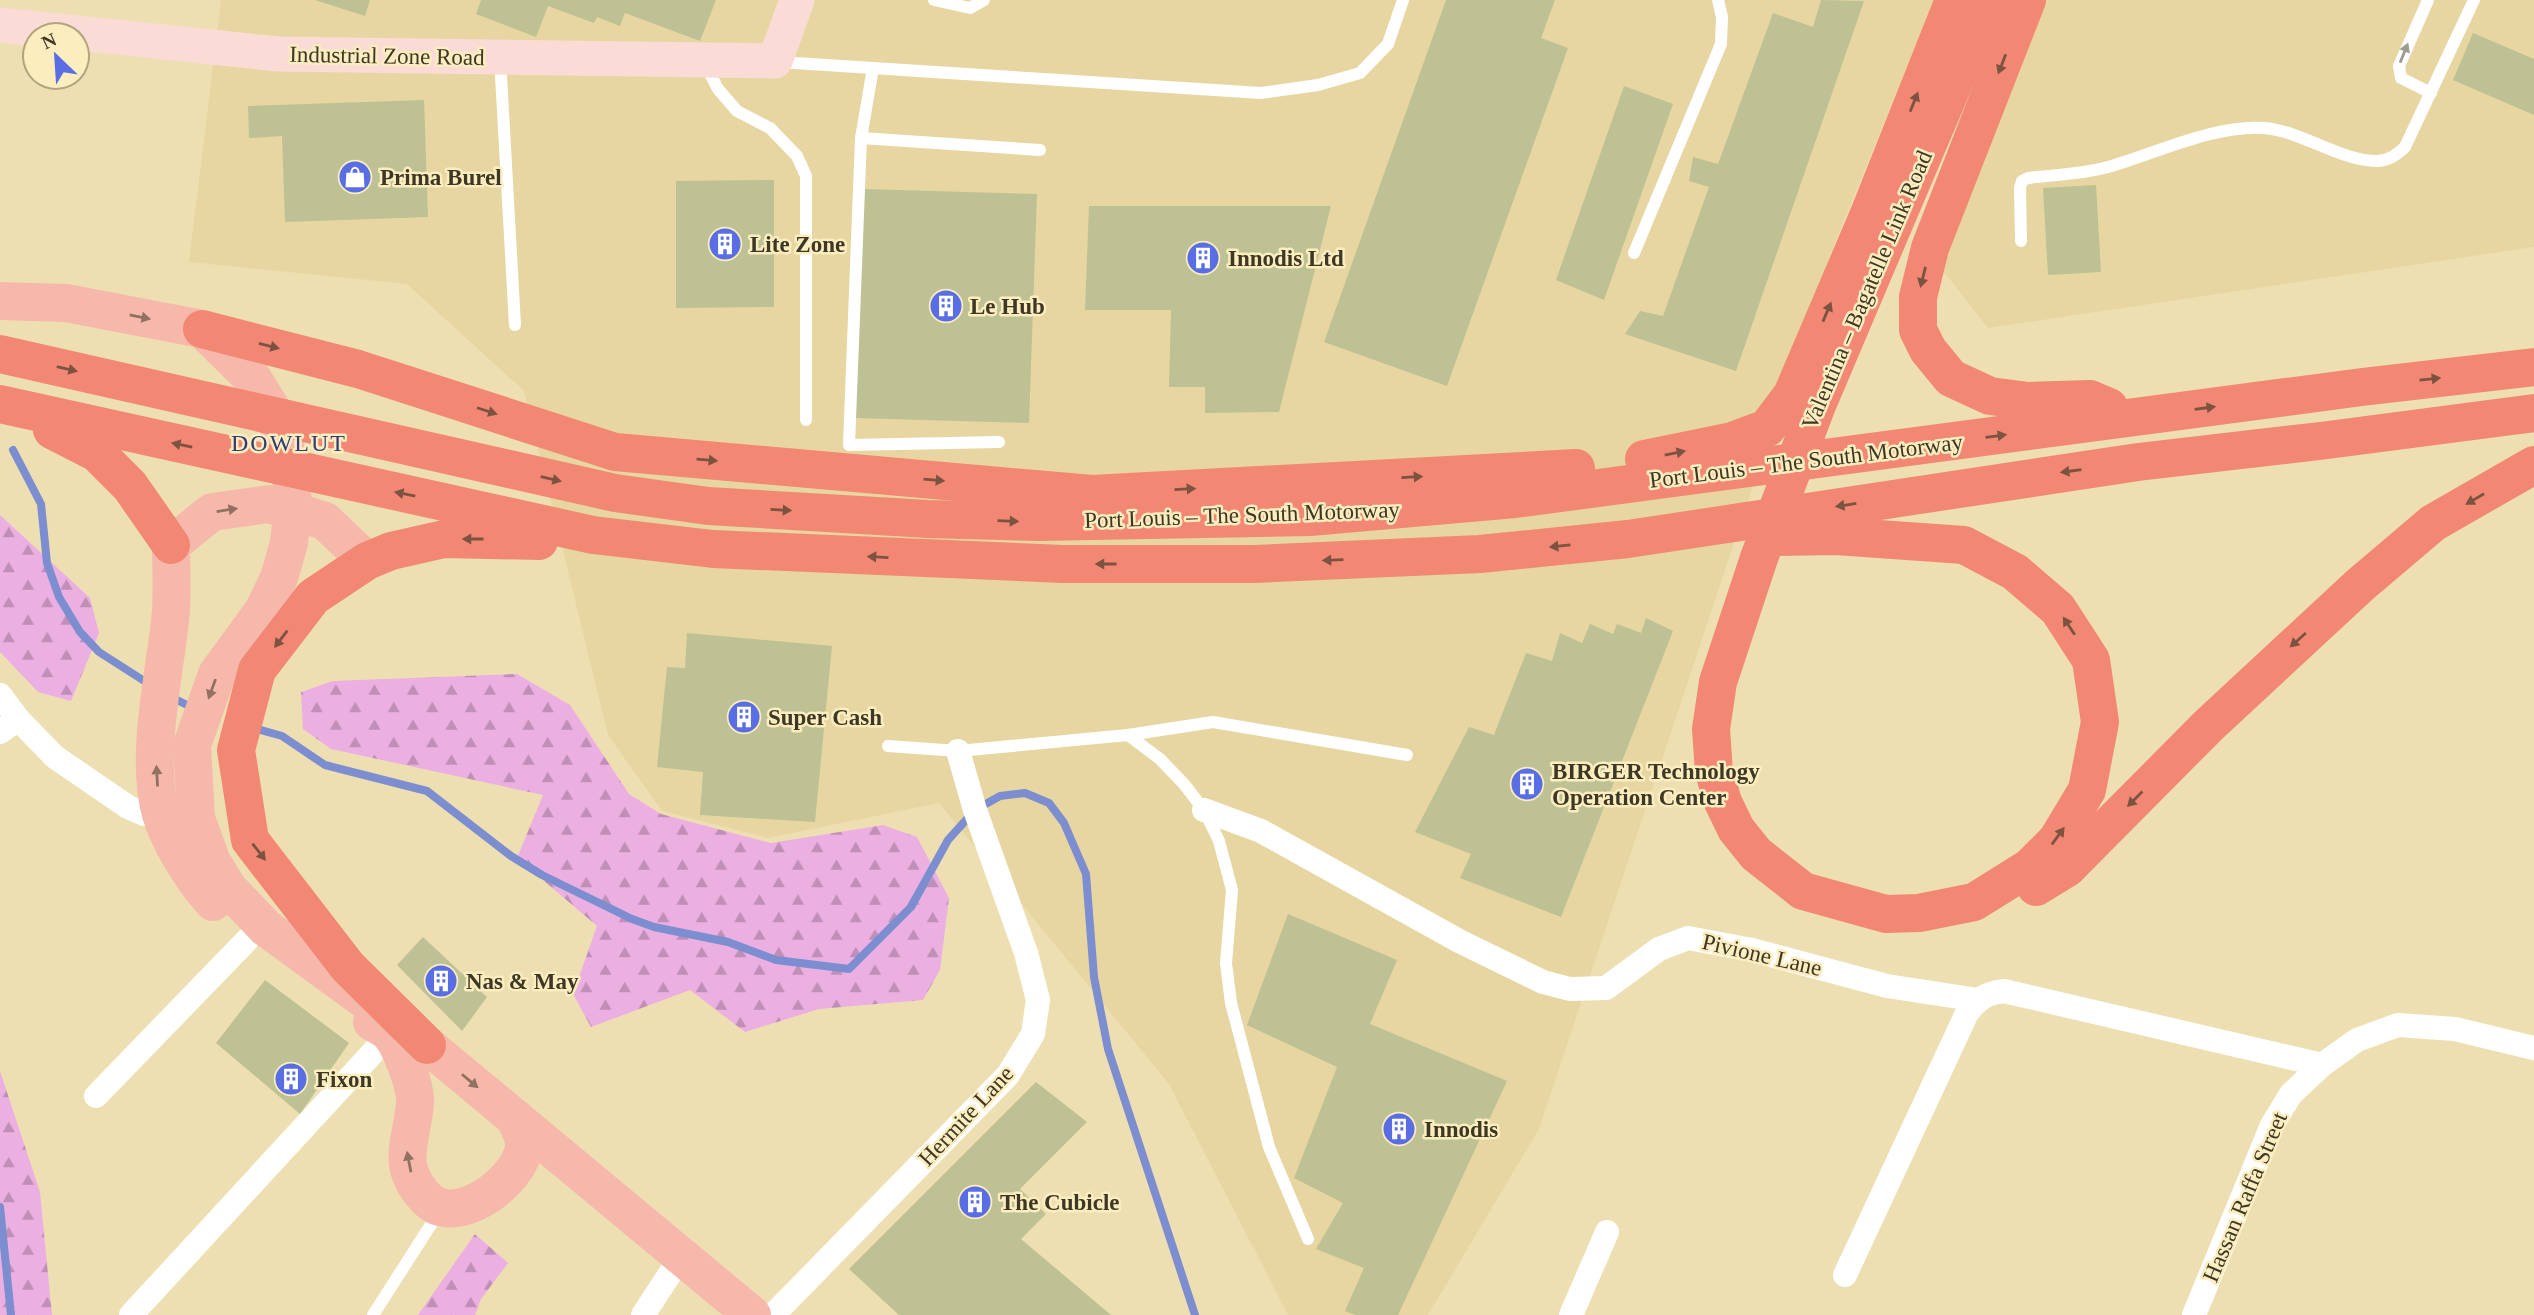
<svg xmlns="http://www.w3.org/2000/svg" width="2534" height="1315" font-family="'Times New Roman',serif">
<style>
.built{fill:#e7d6a1}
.forest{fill:url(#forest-firs)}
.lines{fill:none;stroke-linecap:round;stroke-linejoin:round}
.stream{stroke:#7c8ecf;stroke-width:8}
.building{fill:#bdc193}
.lane{stroke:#fff;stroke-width:12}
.street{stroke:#fff;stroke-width:24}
.secondary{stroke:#fbdbd5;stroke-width:35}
.primary{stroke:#f7b8ac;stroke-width:38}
.highway{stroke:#f28874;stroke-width:38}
.oneway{fill:#9e9b92}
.oneway2{fill:#7c5341}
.oneway3{fill:#917162}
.labels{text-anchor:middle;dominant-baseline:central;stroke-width:5;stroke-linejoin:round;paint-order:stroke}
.street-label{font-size:23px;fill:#3d3725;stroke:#fcedbf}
.poi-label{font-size:23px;font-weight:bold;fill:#3d3725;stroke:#fcedbf;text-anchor:start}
.neighbourhood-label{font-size:24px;letter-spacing:2px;fill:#303d77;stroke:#fcedbf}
</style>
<defs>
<pattern id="forest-firs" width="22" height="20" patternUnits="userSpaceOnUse" patternTransform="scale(1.75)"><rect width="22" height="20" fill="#ecafe2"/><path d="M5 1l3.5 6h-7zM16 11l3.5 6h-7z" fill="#c08fb7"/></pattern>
</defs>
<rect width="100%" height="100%" fill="#eedfb2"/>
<g class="built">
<path d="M 221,0 L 1934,0 L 1830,255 L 1539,1129 L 1428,1315 L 1288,1315 L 1169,1084 L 939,803 L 768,838 L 662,811 L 608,735 L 524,391 L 407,284 L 189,262 Z"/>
<path d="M 2043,0 L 2534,0 L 2534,247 L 1988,328 L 1940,267 Z"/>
</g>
<g class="forest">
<path d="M 0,515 L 90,598 L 99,633 L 71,701 L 38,692 L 0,652 Z"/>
<path d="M 517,674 L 570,705 L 629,794 L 661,814 L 771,843 L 883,825 L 917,837 L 949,898 L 940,970 L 923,1000 L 819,1009 L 745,1032 L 690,990 L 591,1027 L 573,994 L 597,926 L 517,858 L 543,795 L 331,749 L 303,729 L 301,692 L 333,681 Z"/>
<path d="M 0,1071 L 40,1192 L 52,1315 L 0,1315 Z"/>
<path d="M 475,1234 L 508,1263 L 481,1299 L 475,1315 L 418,1315 Z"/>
</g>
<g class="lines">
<g class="stream">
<path d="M 13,450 L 41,504 L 47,563 L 59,597 L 80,632 L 99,652 L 149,684"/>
<path d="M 169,696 L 195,709"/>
<path d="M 254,728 L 282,736 L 325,765 L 427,791 L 511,856 L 542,875 L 632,919 L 654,927 L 728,942 L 776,960 L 849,969 L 911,907 L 948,840 L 975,810 L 1000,796 L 1025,793 L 1049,803 L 1064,823 L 1086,874 L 1094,977 L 1108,1049 L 1195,1315"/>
<path d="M 0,1207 L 11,1315"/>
</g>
</g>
<g class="building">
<path d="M 315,0 L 370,0 L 365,16 Z"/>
<path d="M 481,0 L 716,0 L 700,41 L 625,13 L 620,26 L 597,17 L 594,23 L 548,6 L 536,37 L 476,14 Z"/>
<path d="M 1446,0 L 1555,0 L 1541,38 L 1568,48 L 1447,386 L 1324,342 Z"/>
<path d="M 1821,0 L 1864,1 L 1736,371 L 1625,334 L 1640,311 L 1663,316 L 1709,187 L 1689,181 L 1693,157 L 1718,164 L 1773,13 L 1813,27 Z"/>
<path d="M 2473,33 L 2534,59 L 2534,115 L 2453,80 Z"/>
<path d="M 1624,86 L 1673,104 L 1604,300 L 1556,280 Z"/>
<path d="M 424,100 L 428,217 L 285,222 L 282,136 L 249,138 L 248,106 Z"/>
<path d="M 774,180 L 774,307 L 676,308 L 676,181 Z"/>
<path d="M 2096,185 L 2101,272 L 2048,275 L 2043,188 Z"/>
<path d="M 864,189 L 1037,194 L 1029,423 L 855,418 Z"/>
<path d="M 1089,206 L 1331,206 L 1279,412 L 1205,413 L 1205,387 L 1169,387 L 1171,310 L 1085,310 Z"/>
<path d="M 1646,618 L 1673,631 L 1561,917 L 1460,878 L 1471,854 L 1415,832 L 1469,727 L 1494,735 L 1526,653 L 1552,661 L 1560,633 L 1582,643 L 1590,624 L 1613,634 L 1617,624 L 1641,633 Z"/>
<path d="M 687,633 L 832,646 L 815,822 L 700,815 L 703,772 L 657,767 L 667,667 L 685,668 Z"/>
<path d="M 1288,914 L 1397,960 L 1370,1024 L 1507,1081 L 1398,1315 L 1355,1315 L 1345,1311 L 1364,1268 L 1316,1249 L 1343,1203 L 1294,1178 L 1337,1067 L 1247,1025 Z"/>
<path d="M 423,937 L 487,997 L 462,1031 L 397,965 Z"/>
<path d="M 265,980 L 349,1043 L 300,1114 L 216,1043 Z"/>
<path d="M 1036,1082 L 1087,1122 L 1020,1189 L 1046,1214 L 1021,1239 L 1111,1315 L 899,1315 L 849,1269 Z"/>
</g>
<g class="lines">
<g class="lane">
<path d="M 934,0 L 970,8 L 984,0"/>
<path d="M 2428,0 L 2399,66 L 2401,78 L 2431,93"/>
<path d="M 500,58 L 515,325"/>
<path d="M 779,62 L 1261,93 L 1318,85 L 1360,73 L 1388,44 L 1403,0"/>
<path d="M 705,64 L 718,89 L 737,111 L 770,128 L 797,156 L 806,176 L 806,420"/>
<path d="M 873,68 L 861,138 L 849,445 L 999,442"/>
<path d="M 861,138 L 1040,150"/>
<path d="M 2021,241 L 2020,188 L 2022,181 L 2028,178 C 2054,175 2083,174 2108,167 C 2154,154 2216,124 2264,128 C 2302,131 2340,161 2377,161 C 2388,161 2398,154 2405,147 L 2474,0"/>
<path d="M 1634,253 L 1721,44 L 1722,17 L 1718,0"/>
<path d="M 1128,735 L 1160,759 L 1184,784 L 1204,810 L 1219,841 L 1232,890 L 1226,963 L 1231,1003 L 1269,1147 L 1308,1239"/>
<path d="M 888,746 L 958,751 L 1128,735 L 1213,722 L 1407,755"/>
<path d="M 373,1315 L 439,1212"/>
</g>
<g class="street">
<path d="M 0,695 L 18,719 L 55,757 L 128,807 L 144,814 L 161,814"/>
<path d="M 0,732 L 18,719"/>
<path d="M 1204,810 L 1261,831 L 1461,942 L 1543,982 L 1570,989 L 1606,988 L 1659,949 L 1688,938 L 1752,950 L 1887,986 L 1978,1000"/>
<path d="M 96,1096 L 248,939"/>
<path d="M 1845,1275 L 1967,1013 C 1978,999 1986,993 2004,991 L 2322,1065"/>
<path d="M 131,1315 L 390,1034"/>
<path d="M 643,1315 L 681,1257"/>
<path d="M 773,1315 L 1008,1075 L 1033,1034 L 1038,1000 L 1026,953 L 975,810 L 958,751"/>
<path d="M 1571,1315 L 1607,1232"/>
<path d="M 2194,1315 L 2272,1125 L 2291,1094 L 2322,1065 L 2357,1040 L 2398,1025 L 2455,1029 L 2534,1048"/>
</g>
<path class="secondary" d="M 0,25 L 278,54 L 775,61 L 797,0"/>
<g class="primary">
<path d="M 0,301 L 66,303 L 202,329 L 253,379 L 271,408 L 284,442 L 291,474 L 293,504 L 289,543 L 279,578 L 263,611 L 217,674 L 192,745 L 196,818 L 211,860 L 228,888 L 266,928 L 427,1045 L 752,1315"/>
<path d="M 213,902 C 193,880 169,842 161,814 C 145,759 164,677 170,621 C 173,596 171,570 171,545 L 212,512 L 269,504 L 325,521 L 367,561"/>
<path d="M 372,1022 C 377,1025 386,1029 390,1034 C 400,1045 417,1089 415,1103 C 412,1142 394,1165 427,1199 C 456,1229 520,1181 524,1147 C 525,1136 518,1126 514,1117"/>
</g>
<g class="highway">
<path d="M 2027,0 L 1930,248 L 1918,297 L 1918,330 L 1928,350 L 1951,378 L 1990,396 L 2028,401 L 2090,399 L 2109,407"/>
<path d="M 202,329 L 358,369 L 615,452 L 1092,494 L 1576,468"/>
<path d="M 0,354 L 615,493 L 708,506 L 928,519 L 1039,522 L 1310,517 L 1515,499 L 2362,387 L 2534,367"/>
<path d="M 0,404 L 593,535 L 713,549 L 1063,564 L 1254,564 L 1480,554 L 1628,539 L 2138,462 L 2320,441 L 2534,413"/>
<path d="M 52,430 L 97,453 L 130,486 L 171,545"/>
<path d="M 1644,459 L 1732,441 L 1767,428 L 1792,395 L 1869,214 L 1954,0"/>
<path d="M 1770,537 L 1836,536 L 1964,545 L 2015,572 L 2058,609 L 2091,660 L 2100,722 L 2087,790 L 2057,840 L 2030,867 L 1974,902 L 1919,913 L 1886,914 L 1803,891 L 1756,854 L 1736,829 L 1723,802 L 1714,772 L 1711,729 L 1718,682 L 1759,558 L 1817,405 L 1989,0"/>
<path d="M 2036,887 L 2067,868 L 2208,726 L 2360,585 L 2433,523 L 2534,465"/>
<path d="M 427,1045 L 348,967 L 250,840 L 236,750 L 257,670 L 313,597 L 367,561 L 391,551 L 444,539 L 539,541"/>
</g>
</g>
<defs><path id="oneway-solid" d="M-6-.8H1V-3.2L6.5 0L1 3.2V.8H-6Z" transform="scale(1.75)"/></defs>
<use class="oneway" href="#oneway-solid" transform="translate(2404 53) rotate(-68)"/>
<g class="oneway2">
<use href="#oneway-solid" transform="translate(2002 64) rotate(111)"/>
<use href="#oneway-solid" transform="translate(1914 102) rotate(-68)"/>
<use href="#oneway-solid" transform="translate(1923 277) rotate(104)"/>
<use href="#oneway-solid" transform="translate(1827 312) rotate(-67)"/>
<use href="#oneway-solid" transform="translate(269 346) rotate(14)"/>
<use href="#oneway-solid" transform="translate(67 369) rotate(13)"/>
<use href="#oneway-solid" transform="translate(2430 379) rotate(-6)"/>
<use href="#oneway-solid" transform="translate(2205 408) rotate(-8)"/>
<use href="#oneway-solid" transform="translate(487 411) rotate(18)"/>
<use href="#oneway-solid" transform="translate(1996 436) rotate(-7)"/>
<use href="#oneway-solid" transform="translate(182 445) rotate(-168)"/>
<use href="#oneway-solid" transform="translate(1675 453) rotate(-11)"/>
<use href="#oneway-solid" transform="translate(707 460) rotate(5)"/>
<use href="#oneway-solid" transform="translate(2071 471) rotate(172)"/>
<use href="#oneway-solid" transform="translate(1412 477) rotate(-3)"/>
<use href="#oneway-solid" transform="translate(551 479) rotate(13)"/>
<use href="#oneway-solid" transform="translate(934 480) rotate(5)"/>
<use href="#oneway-solid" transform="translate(1185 489) rotate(-3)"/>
<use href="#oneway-solid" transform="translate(405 494) rotate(-168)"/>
<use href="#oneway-solid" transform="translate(2475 499) rotate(150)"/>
<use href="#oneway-solid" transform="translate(1846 505) rotate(171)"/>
<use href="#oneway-solid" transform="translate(781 510) rotate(3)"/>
<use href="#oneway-solid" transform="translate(1008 521) rotate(2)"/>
<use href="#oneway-solid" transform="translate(473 539) rotate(180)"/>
<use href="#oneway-solid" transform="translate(1560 546) rotate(174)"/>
<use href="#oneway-solid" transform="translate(878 557) rotate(-177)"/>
<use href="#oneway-solid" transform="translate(1333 560) rotate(178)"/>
<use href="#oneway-solid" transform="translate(1106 564) rotate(180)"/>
<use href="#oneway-solid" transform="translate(2069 626) rotate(-123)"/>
<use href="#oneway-solid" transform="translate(281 639) rotate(127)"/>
<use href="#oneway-solid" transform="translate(2298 640) rotate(138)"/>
<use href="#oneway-solid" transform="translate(2135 799) rotate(135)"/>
<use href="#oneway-solid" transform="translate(2058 836) rotate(-54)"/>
<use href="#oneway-solid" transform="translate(259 852) rotate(52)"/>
</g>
<g class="oneway3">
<use href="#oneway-solid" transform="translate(140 317) rotate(11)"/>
<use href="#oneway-solid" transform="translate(227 510) rotate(-9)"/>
<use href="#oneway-solid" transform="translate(212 689) rotate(110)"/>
<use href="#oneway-solid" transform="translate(157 776) rotate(-93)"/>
<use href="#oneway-solid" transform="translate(470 1081) rotate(40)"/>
<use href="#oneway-solid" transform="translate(409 1162) rotate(-101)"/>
</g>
<defs>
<symbol id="shop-disc" viewBox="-11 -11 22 22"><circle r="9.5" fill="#596ee4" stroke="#fcedbf"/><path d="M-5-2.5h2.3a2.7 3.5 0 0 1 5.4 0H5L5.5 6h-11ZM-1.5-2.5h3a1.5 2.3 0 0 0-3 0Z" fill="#fff"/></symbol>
<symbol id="building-disc" viewBox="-11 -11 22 22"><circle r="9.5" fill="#596ee4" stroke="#fcedbf"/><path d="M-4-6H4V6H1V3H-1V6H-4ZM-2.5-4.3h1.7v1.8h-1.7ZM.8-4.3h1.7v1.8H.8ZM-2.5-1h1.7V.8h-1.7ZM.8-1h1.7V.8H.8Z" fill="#fff"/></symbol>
</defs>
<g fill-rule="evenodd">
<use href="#shop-disc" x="336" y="158" width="38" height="38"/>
<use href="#building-disc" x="706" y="225" width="38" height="38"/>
<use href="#building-disc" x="1184" y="239" width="38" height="38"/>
<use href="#building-disc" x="927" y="287" width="38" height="38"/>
<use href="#building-disc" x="725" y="698" width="38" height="38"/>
<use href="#building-disc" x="1508" y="765" width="38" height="38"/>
<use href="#building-disc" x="422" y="962" width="38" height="38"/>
<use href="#building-disc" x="272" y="1060" width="38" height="38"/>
<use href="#building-disc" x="1380" y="1110" width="38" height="38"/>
<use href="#building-disc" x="956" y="1183" width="38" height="38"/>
</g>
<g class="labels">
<g class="street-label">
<text transform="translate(387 56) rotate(1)">Industrial Zone Road</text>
<text transform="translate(1867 290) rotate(-67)">Valentina – Bagatelle Link Road</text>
<text transform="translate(1806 461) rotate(-7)">Port Louis – The South Motorway</text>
<text transform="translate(1242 515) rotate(-2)">Port Louis – The South Motorway</text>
<text transform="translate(1762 955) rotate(13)">Pivione Lane</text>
<text transform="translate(966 1116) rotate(-47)">Hermite Lane</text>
<text transform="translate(2245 1197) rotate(-67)">Hassan Raffa Street</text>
</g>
<g class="poi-label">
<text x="380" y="177">Prima Burel</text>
<text x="750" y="244">Lite Zone</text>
<text x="1228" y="258">Innodis Ltd</text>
<text x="970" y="306">Le Hub</text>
<text x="768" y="717">Super Cash</text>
<text x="1552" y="771">BIRGER Technology<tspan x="1552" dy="26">Operation Center</tspan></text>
<text x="466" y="981">Nas &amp; May</text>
<text x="316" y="1079">Fixon</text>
<text x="1424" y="1129">Innodis</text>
<text x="1000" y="1202">The Cubicle</text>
</g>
<g class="neighbourhood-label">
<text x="289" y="443">DOWLUT</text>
</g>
</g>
<g transform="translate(56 56) rotate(335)"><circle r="33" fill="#fcedbf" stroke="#b0a481" stroke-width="2"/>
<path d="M0-5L12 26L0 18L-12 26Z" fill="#596ee4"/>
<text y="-10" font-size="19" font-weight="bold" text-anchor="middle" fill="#3d3725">N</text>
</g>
</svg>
